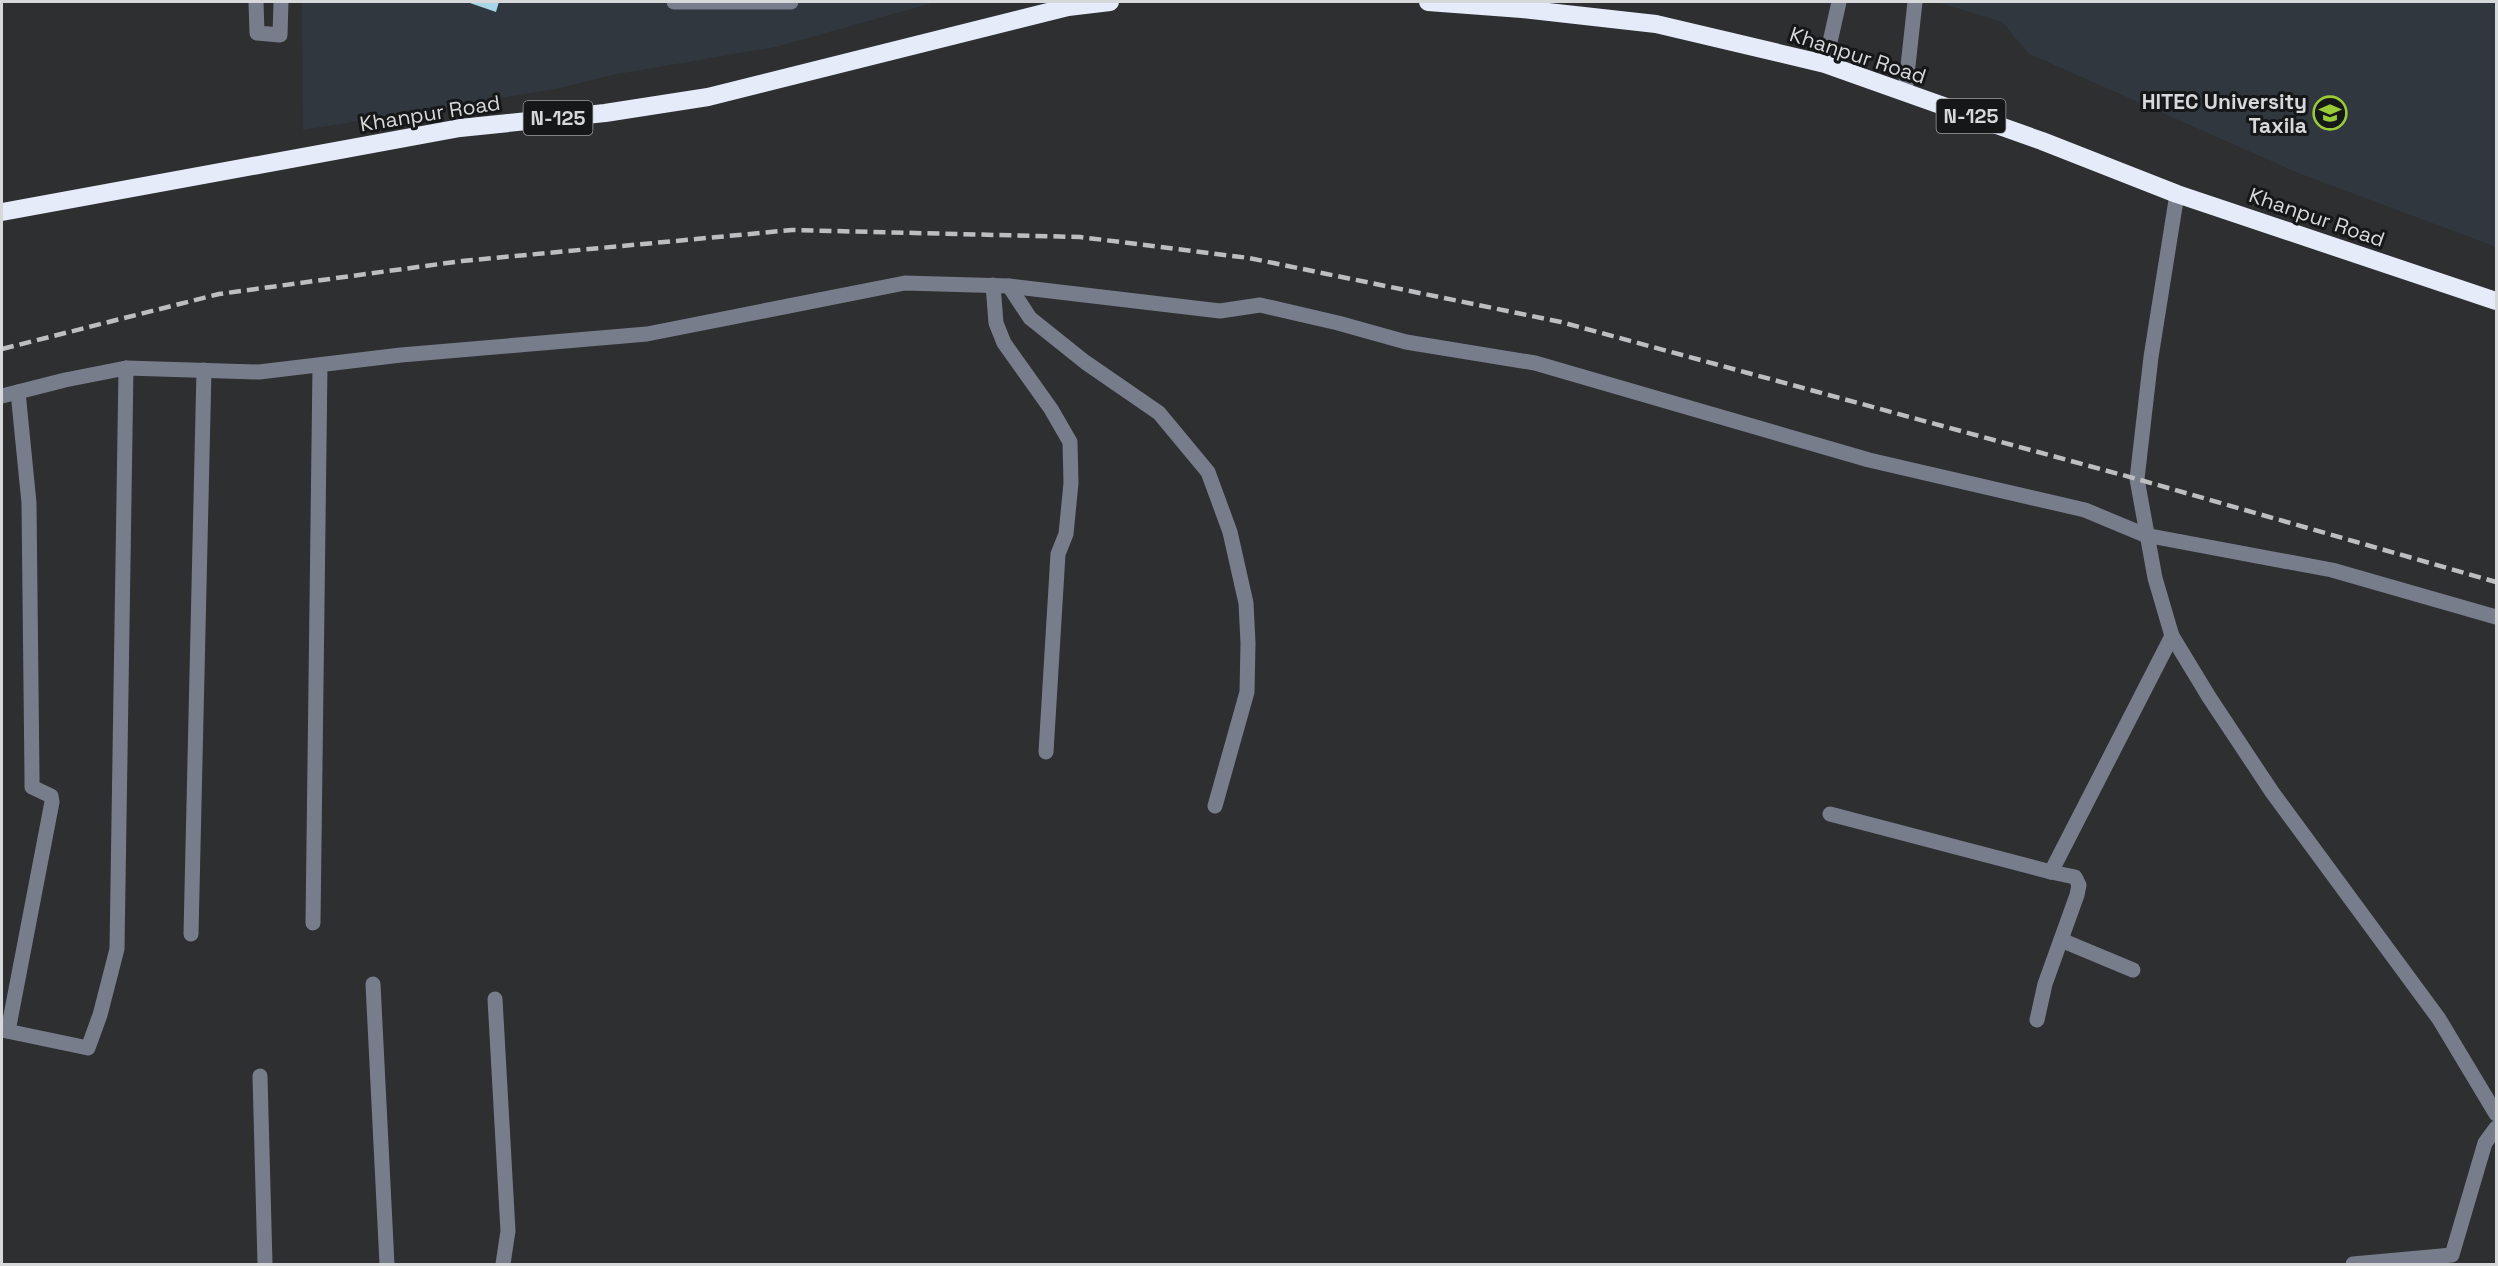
<svg xmlns="http://www.w3.org/2000/svg" width="2498" height="1266" font-family="'Space Grotesk',sans-serif">
<style>
.built{fill:#30373e}
.building{fill:#a8d5e7}
.lines{fill:none;stroke-linecap:round;stroke-linejoin:round}
.minor{stroke:#787d8c;stroke-width:15}
.highway{stroke:#e6ebfa;stroke-width:18}
.rail{stroke:#bcbec0;stroke-width:4.5;stroke-dasharray:12 6;stroke-linecap:butt}
.labels{text-anchor:middle;dominant-baseline:central;stroke-width:6;stroke-linejoin:round;paint-order:stroke}
.shield{fill:#161718;stroke:#9d9ea0;stroke-width:1.5}
.shield-label{font-size:20px;font-weight:bold;fill:#d7d8da}
.street-label{font-size:21px;fill:#d7d8da;stroke:#161718}
.poi-label{font-size:21px;font-weight:bold;fill:#d7d8da;stroke:#161718;text-anchor:end}
</style>
<rect width="100%" height="100%" fill="#2d2f31"/>
<g class="built">
<path d="M 302,2 L 936,2 L 776,47 L 612,75 L 556,89 L 303,130 Z"/>
<path d="M 1937,2 L 2496,2 L 2496,247 L 2298,173 L 2029,54 L 2002,22 Z"/>
</g>
<path class="building" d="M 467,2 L 499,2 L 496,12 Z"/>
<g class="lines">
<g class="minor">
<path d="M 256,2 L 257,33 L 280,35 L 281,2"/>
<path d="M 674,2 L 791,2"/>
<path d="M 1825,64 L 1839,2"/>
<path d="M 1905,93 L 1915,2"/>
<path d="M 2177,194 L 2151,357 L 2137,479 L 2155,578 L 2172,636 L 2209,697 L 2272,792 L 2439,1019 L 2496,1114"/>
<path d="M 993,285 L 996,323 L 1004,343 L 1051,409 L 1070,442 L 1071,483 L 1066,534 L 1058,554 L 1046,752"/>
<path d="M 1009,286 L 1030,318 L 1085,362 L 1159,413 L 1208,472 L 1230,532 L 1246,603 L 1248,643 L 1247,692 L 1215,806"/>
<path d="M 2,396 L 65,380 L 126,368 L 259,372 L 401,355 L 647,334 L 905,283 L 1009,286 L 1220,311 L 1260,305 L 1338,323 L 1406,342 L 1535,363 L 1869,460 L 2085,510 L 2145,535 L 2332,570 L 2496,617"/>
<path d="M 1830,814 L 2051,872 L 2075,877 L 2079,885 L 2077,895 L 2045,984 L 2037,1020"/>
<path d="M 2051,872 L 2172,636"/>
<path d="M 313,923 L 320,365"/>
<path d="M 191,934 L 204,370"/>
<path d="M 2061,940 L 2133,970"/>
<path d="M 373,984 L 387,1264"/>
<path d="M 495,999 L 508,1231 L 503,1264"/>
<path d="M 2,1030 L 88,1048 L 100,1015 L 117,949 L 126,368"/>
<path d="M 8,1031 L 52,802 L 51,796 L 32,787 L 32,777 L 29,503 L 18,392"/>
<path d="M 260,1076 L 265,1264"/>
<path d="M 2353,1264 L 2452,1255 L 2485,1143 L 2496,1128"/>
</g>
<g class="highway">
<path d="M 1428,2 L 1522,9 L 1656,24 L 1825,64 L 2042,141 L 2177,194 L 2496,301"/>
<path d="M 2,212 L 460,128 L 605,113 L 708,97 L 1068,7 L 1110,2"/>
</g>
<path class="rail" d="M 2,349 L 219,294 L 462,261 L 792,230 L 1080,237 L 1249,258 L 1561,322 L 2137,479 L 2496,582"/>
</g>
<defs>
<symbol id="university-ring" viewBox="-11 -11 22 22"><circle r="9.5" fill="#161718" stroke="#99cb36" stroke-width="1.5"/><path d="M0-5L7-2L0 1L-7-2ZM-4 1L0 2.5L4 1V4Q0 6-4 4Z" fill="#99cb36"/></symbol>
</defs>
<g fill-rule="evenodd">
<use href="#university-ring" x="2311" y="94" width="38" height="38"/>
</g>
<g class="labels">
<g class="shield">
<rect x="1936.5" y="99" width="69" height="34" rx="4.5"/>
<rect x="523.5" y="101" width="69" height="34" rx="4.5"/>
</g>
<g class="shield-label">
<text x="1971" y="116">N-125</text>
<text x="558" y="118">N-125</text>
</g>
<g class="street-label">
<text transform="translate(1858 55) rotate(18)">Khanpur Road</text>
<text transform="translate(430 113) rotate(-9)">Khanpur Road</text>
<text transform="translate(2317 217) rotate(19)">Khanpur Road</text>
</g>
<g class="poi-label">
<text x="2307" y="101">HITEC University<tspan x="2307" dy="24">Taxila</tspan></text>
</g>
</g>
<rect width="2498" height="1266" fill="none" stroke="#d7d8da" stroke-width="6"/>
</svg>
